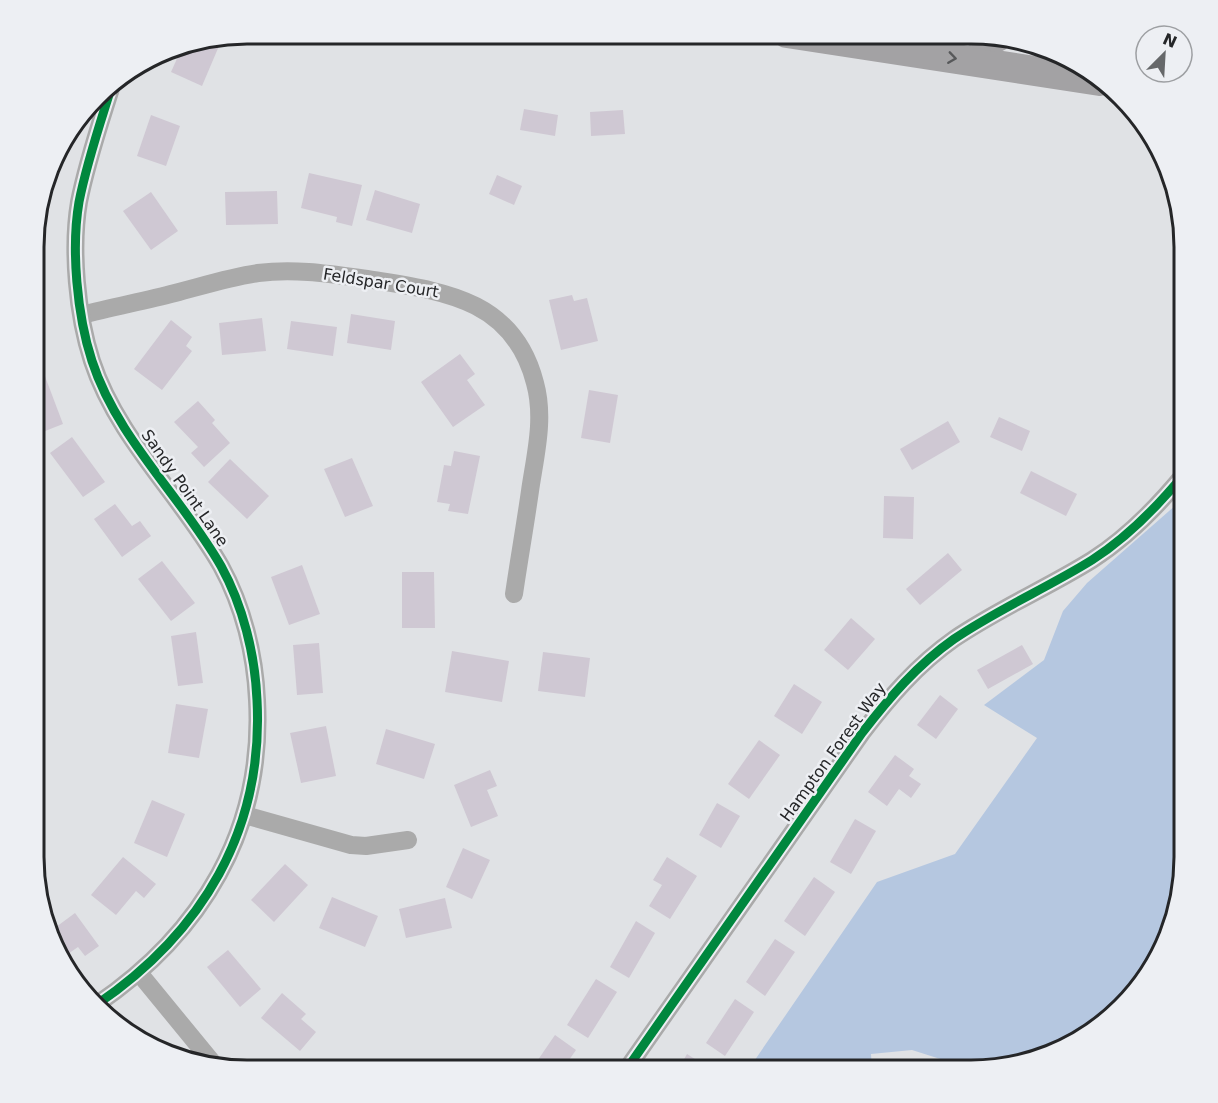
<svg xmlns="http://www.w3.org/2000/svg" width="1218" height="1103" font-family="'DejaVu Sans',sans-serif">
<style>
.green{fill:#b5c7e0}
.building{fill:#cfc8d3}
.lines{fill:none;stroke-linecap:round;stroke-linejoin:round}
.street{stroke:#aaa;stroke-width:18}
.primary{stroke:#a3a2a4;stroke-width:30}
.cycleway-casing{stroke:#edeff3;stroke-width:13}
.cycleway{stroke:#00873e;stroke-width:9}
.oneway{stroke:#57585a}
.labels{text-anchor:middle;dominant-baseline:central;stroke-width:5;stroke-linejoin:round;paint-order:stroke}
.street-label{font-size:16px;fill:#252628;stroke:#edeff3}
.rim{fill:none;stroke:#252628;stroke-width:3}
</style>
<rect width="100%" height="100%" fill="#e0e2e5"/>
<path class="green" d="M 1185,497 L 1185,857 L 1163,951 L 1112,1017 L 1053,1054 L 985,1070 L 967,1070 L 956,1064 L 912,1050 L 871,1054 L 872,1070 L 748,1070 L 877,882 L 955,854 L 1037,738 L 984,705 L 1044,660 L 1063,611 L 1087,583 Z"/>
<g class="building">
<path d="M 205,40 L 219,46 L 202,86 L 171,72 L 184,43 Z"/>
<path d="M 524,109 L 558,115 L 555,136 L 520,130 Z"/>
<path d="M 623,110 L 625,134 L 591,136 L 590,112 Z"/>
<path d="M 151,115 L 180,126 L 166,166 L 137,156 Z"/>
<path d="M 309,173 L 362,185 L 352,226 L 336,222 L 337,217 L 301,208 Z"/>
<path d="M 497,175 L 522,186 L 514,205 L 489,194 Z"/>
<path d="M 46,181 L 48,182 L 37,217 L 37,205 Z"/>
<path d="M 375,190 L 420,204 L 412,233 L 366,220 Z"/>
<path d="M 277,191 L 278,224 L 226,225 L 225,192 Z"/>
<path d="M 151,192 L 178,231 L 151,250 L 123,211 Z"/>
<path d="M 572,295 L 574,301 L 587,298 L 598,341 L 561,350 L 549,300 Z"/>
<path d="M 351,314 L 395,321 L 391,350 L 347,343 Z"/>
<path d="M 262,318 L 266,351 L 222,355 L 219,323 Z"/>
<path d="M 171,320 L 192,337 L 186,346 L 192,351 L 162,390 L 134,369 Z"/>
<path d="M 291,321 L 337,327 L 333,356 L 287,349 Z"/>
<path d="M 460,354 L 475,374 L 467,380 L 485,405 L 453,427 L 421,382 Z"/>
<path d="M 43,371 L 63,424 L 40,433 L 36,422 L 36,373 Z"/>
<path d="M 589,390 L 618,395 L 610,443 L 581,438 Z"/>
<path d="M 198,401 L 215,420 L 212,423 L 230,443 L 204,467 L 191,453 L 198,447 L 174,422 Z"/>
<path d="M 999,417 L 1030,431 L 1022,451 L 990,437 Z"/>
<path d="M 948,421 L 960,442 L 912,470 L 900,449 Z"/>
<path d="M 72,437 L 105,482 L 83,497 L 50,453 Z"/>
<path d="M 454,451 L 480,456 L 468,514 L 448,511 L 450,504 L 437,502 L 444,465 L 451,466 Z"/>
<path d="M 352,458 L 373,506 L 345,517 L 324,469 Z"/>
<path d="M 230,459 L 269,496 L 247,519 L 208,482 Z"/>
<path d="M 1031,471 L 1077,494 L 1066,516 L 1020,493 Z"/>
<path d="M 884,496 L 914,497 L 913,539 L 883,538 Z"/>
<path d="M 115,504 L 132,526 L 140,521 L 151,536 L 122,557 L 94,519 Z"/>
<path d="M 948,553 L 962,570 L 920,605 L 906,589 Z"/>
<path d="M 162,561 L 195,603 L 171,621 L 138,579 Z"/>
<path d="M 302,565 L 320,614 L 289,625 L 271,577 Z"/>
<path d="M 402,572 L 434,572 L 435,628 L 402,628 Z"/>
<path d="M 851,618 L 875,639 L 848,670 L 824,650 Z"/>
<path d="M 196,632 L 203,683 L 178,686 L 171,636 Z"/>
<path d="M 319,643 L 323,693 L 297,695 L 293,645 Z"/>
<path d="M 1022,645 L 1033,664 L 988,689 L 977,670 Z"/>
<path d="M 452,651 L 509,661 L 502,702 L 445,692 Z"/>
<path d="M 543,652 L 590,658 L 585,697 L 538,691 Z"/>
<path d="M 794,684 L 822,702 L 802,734 L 774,716 Z"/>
<path d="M 940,695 L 958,709 L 936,739 L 917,725 Z"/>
<path d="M 176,704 L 208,709 L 199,758 L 168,753 Z"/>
<path d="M 326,726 L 336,776 L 301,783 L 290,733 Z"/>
<path d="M 386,729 L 435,744 L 424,779 L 376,764 Z"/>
<path d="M 759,740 L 780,755 L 749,799 L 728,784 Z"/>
<path d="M 895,755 L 914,769 L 909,776 L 921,784 L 911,798 L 899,789 L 887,806 L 868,792 Z"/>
<path d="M 490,770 L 497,786 L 487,790 L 498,816 L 471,827 L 454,785 Z"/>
<path d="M 152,800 L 185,814 L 167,857 L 134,843 Z"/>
<path d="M 717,803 L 740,816 L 721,848 L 699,835 Z"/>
<path d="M 855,819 L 876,831 L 851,874 L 830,862 Z"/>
<path d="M 463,848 L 490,860 L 472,899 L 446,887 Z"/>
<path d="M 123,857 L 156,884 L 144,898 L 136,891 L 116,915 L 91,895 Z"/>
<path d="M 667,857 L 697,876 L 670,919 L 649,906 L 662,885 L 653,880 Z"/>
<path d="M 285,864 L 308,885 L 274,922 L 251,900 Z"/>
<path d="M 814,877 L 835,892 L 805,936 L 784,921 Z"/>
<path d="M 332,897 L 378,916 L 365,947 L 319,928 Z"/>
<path d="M 445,898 L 452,928 L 406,938 L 399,909 Z"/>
<path d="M 75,913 L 99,946 L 85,956 L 78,947 L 62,958 L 48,933 Z"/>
<path d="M 636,921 L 655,933 L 629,978 L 610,967 Z"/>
<path d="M 775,939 L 795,952 L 765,996 L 746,982 Z"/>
<path d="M 228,950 L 261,989 L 240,1007 L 207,967 Z"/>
<path d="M 596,979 L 617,992 L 588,1038 L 567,1025 Z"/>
<path d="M 282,993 L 306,1014 L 301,1019 L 316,1032 L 300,1051 L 261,1018 Z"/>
<path d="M 735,999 L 754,1012 L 725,1056 L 706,1043 Z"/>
<path d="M 555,1035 L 576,1050 L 562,1070 L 531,1070 Z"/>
<path d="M 687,1054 L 712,1070 L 678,1070 Z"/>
<path d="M 886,1060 L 938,1061 L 938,1070 L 886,1070 Z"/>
</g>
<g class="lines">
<g class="street">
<path d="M 82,315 C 113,307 144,301 175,293 C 202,286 230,277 258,273 C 295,268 331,274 367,279 C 440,291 513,297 535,383 C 545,419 535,456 530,491 C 525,526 519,560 514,594"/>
<path d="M 245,815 L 351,845 L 366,846 L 408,840"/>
<path d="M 139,973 L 212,1062"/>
<path d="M 96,1005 C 202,933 264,830 257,700 C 255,654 243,606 221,566 C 181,496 117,438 92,361 C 77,315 71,249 79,202 C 87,161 101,121 113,82"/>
<path d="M 626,1070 L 862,733 C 889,698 917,665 954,639 C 998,609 1047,588 1092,560 C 1128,537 1158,506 1185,473"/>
</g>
<g class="primary">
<path d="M 787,33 L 1100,81"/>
<path d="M 977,33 L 997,37"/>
</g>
<defs>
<g id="cycleway">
<path d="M 96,1005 C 202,933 264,830 257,700 C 255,654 243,606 221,566 C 181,496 117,438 92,361 C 77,315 71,249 79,202 C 87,161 101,121 113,82"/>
<path d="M 626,1070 L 862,733 C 889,698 917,665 954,639 C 998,609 1047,588 1092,560 C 1128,537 1158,506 1185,473"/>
</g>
</defs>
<use href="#cycleway" class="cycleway-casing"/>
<use href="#cycleway" class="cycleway"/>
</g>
<defs><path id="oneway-chevron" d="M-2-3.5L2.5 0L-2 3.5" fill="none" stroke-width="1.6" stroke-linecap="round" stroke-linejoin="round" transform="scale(1.5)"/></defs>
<use class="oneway" href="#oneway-chevron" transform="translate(952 58) rotate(8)"/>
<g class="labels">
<g class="street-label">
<text transform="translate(381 283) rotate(9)">Feldspar Court</text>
<text transform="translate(185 488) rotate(55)">Sandy Point Lane</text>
<text transform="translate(833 752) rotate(-54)">Hampton Forest Way</text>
</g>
</g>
<path d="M0 0H1218V1103H0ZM247 44H971A203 203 0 0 1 1174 247V857A203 203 0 0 1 971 1060H247A203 203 0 0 1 44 857V247A203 203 0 0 1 247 44Z" fill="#edeff3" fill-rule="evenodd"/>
<path class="rim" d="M247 44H971A203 203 0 0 1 1174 247V857A203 203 0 0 1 971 1060H247A203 203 0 0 1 44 857V247A203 203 0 0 1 247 44Z"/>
<g transform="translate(1164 54) rotate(24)"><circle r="28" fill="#edeff3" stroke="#9d9fa2" stroke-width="1.5"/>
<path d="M0-4.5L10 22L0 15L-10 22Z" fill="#66686a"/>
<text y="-9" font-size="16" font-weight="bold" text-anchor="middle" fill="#252628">N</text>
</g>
</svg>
